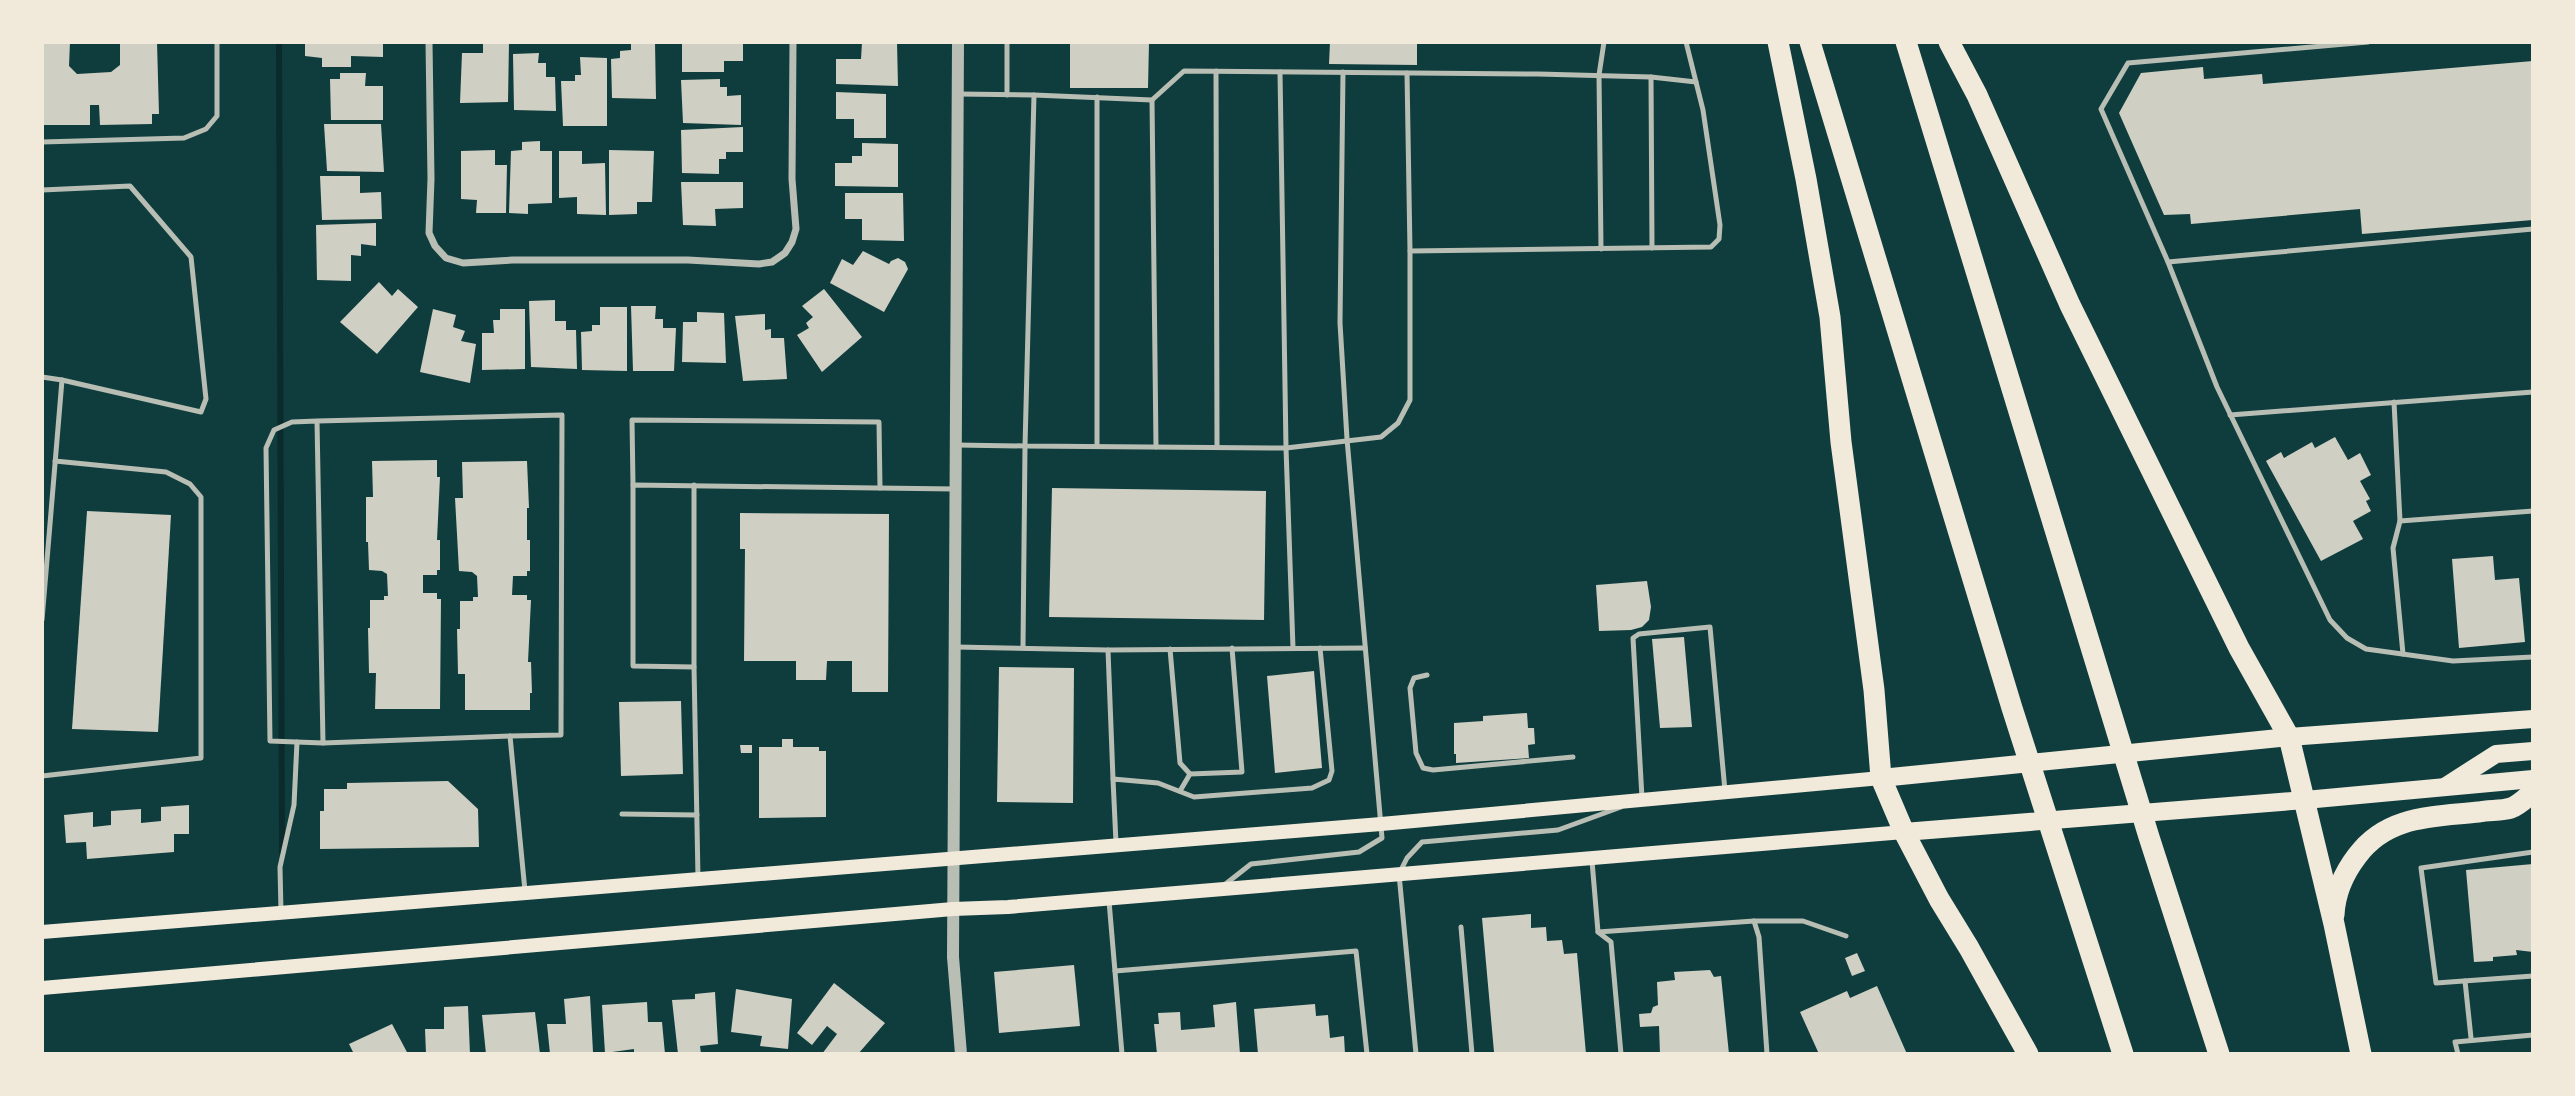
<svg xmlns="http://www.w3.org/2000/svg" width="2575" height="1096" font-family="'Alegreya Sans',sans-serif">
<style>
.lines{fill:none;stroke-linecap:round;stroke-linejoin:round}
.stream{stroke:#0a2a2b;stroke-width:6}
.building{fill:#cfcfc3}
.service{stroke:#b8beb3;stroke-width:5}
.minor{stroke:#b8beb3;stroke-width:7}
.tertiary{stroke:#b8beb3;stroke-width:12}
.secondary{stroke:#f1e9da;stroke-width:14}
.primary{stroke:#f1e9da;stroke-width:18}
.motorway{stroke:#f1e9da;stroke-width:21}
</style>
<rect width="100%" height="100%" fill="#0f3d3e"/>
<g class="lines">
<path class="stream" d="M 279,42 L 282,853"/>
</g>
<g class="building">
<path d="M 42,42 L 70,42 L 69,66 L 77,74 L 111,72 L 120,65 L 120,42 L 157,42 L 159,114 L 152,114 L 152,124 L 100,125 L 99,105 L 90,105 L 90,125 L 42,125 Z"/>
<path d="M 305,42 L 383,42 L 383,57 L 351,56 L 351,67 L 322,67 L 322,58 L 305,56 Z"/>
<path d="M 483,42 L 509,42 L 508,102 L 460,103 L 462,53 L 483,53 Z"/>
<path d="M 631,42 L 655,42 L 656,99 L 612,98 L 611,59 L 620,58 L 620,51 L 631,50 Z"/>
<path d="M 682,42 L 743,42 L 743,61 L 724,61 L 724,72 L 682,72 Z"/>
<path d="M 862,42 L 897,42 L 898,86 L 836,84 L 836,59 L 861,59 Z"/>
<path d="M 1070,42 L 1149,42 L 1148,88 L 1070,88 Z"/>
<path d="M 1330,42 L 1417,42 L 1417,65 L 1329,64 Z"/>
<path d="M 539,53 L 538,63 L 546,63 L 546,77 L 555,77 L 556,111 L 514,110 L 513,54 Z"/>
<path d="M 580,57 L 607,58 L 607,126 L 563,126 L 561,81 L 575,81 L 575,75 L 581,75 Z"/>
<path d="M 2533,61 L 2533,220 L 2362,234 L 2360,209 L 2191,224 L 2190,214 L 2164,215 L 2119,113 L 2141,73 L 2203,67 L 2204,79 L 2262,74 L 2263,84 Z"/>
<path d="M 340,73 L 366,73 L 365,86 L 383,86 L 383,120 L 331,120 L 330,79 L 340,79 Z"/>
<path d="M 720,79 L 720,87 L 727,87 L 727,96 L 741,95 L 741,125 L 683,123 L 681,80 Z"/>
<path d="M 836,92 L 886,94 L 886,138 L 854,138 L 854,119 L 836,119 Z"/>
<path d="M 324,124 L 381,124 L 384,172 L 327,171 Z"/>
<path d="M 743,127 L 743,152 L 726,152 L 726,159 L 719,159 L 719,174 L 682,173 L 681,130 Z"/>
<path d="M 540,141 L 540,151 L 552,151 L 552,203 L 528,204 L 528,214 L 509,213 L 511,151 L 522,150 L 522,142 Z"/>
<path d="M 862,143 L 898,144 L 898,187 L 835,186 L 835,163 L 852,163 L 852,156 L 862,156 Z"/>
<path d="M 495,150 L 495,165 L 507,165 L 506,213 L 476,213 L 477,200 L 461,199 L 461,151 Z"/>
<path d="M 609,150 L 654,151 L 652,202 L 637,202 L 637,214 L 609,215 Z"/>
<path d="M 559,151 L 582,151 L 582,164 L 605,163 L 606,215 L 577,214 L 577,197 L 559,198 Z"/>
<path d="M 320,176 L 360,176 L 360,193 L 381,192 L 382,219 L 322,220 Z"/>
<path d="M 681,182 L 743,182 L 743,208 L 715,209 L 716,226 L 683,225 Z"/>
<path d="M 845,193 L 903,193 L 904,241 L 862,240 L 862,219 L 845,219 Z"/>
<path d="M 376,223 L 376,246 L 361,244 L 361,256 L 351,255 L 351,281 L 317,280 L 316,225 Z"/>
<path d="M 863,251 L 889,264 L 891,261 L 898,258 L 905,262 L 908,269 L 884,312 L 830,283 L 842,259 L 853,265 Z"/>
<path d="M 379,282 L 392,296 L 398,289 L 418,307 L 377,354 L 340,322 Z"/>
<path d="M 824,289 L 862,337 L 822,372 L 797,335 L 809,328 L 806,323 L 813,317 L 802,306 Z"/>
<path d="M 555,300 L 555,321 L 566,321 L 566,330 L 576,330 L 577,369 L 531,367 L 529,301 Z"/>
<path d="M 631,306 L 656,306 L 655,319 L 663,319 L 663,328 L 676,328 L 674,371 L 633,371 Z"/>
<path d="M 600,307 L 627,307 L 627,371 L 582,370 L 581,332 L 592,331 L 592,325 L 600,325 Z"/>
<path d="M 433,309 L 456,315 L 453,327 L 465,331 L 461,341 L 476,344 L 470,383 L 420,372 Z"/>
<path d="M 500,309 L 525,309 L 525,369 L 482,370 L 482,333 L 494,333 L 493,320 L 500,320 Z"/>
<path d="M 697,312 L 724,313 L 726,363 L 682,362 L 683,322 L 697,322 Z"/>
<path d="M 765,314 L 765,330 L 771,329 L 771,338 L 784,338 L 787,379 L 743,381 L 735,316 Z"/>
<path d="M 2335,437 L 2348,460 L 2360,453 L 2371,475 L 2360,481 L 2370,499 L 2366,501 L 2371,511 L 2353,521 L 2363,539 L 2321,561 L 2266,461 L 2281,452 L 2284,458 L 2312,442 L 2315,448 Z"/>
<path d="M 437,460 L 437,477 L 440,477 L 437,540 L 440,540 L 440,570 L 437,570 L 437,575 L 423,575 L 423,593 L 437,593 L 437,599 L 441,599 L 440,709 L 375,709 L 376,673 L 369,673 L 368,628 L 370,628 L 370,600 L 384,600 L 384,596 L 388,596 L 387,574 L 382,571 L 369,570 L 368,542 L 366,542 L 366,497 L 373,497 L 372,461 Z"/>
<path d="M 527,461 L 529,508 L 527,508 L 527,540 L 530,540 L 530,571 L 527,571 L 527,576 L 513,576 L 512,595 L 527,595 L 527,600 L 531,600 L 528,662 L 531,662 L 532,693 L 530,693 L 530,710 L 465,710 L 465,674 L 458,674 L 457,629 L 460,629 L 460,601 L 473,601 L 473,597 L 478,597 L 477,576 L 472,572 L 459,571 L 455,498 L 463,498 L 462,462 Z"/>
<path d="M 1052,488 L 1266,491 L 1264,620 L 1049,617 Z"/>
<path d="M 87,511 L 171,515 L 158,732 L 72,729 Z"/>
<path d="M 740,513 L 889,514 L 888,692 L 852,692 L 852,661 L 827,661 L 826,680 L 796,680 L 796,661 L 744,661 L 745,549 L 740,549 Z"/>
<path d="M 2493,556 L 2495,580 L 2519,578 L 2525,642 L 2459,648 L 2452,559 Z"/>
<path d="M 1647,581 L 1651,607 L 1649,620 L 1642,627 L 1631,630 L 1599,631 L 1596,585 Z"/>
<path d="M 1684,637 L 1692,727 L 1660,728 L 1652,639 Z"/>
<path d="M 999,667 L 1074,668 L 1073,803 L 997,802 Z"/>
<path d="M 1314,671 L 1322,768 L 1275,773 L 1267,676 Z"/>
<path d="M 681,701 L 683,774 L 621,776 L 619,702 Z"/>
<path d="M 1527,713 L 1528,728 L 1534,728 L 1535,744 L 1528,745 L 1529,758 L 1456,763 L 1456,754 L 1454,754 L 1454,723 L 1483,721 L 1483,716 Z"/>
<path d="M 782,739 L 793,739 L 793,747 L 819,747 L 819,751 L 826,751 L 826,817 L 759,818 L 759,747 L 782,747 Z"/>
<path d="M 740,745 L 752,745 L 752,753 L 741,753 Z"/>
<path d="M 448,781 L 478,809 L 479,847 L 320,849 L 320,811 L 324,811 L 324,789 L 347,789 L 347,783 Z"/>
<path d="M 189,805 L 189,834 L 174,834 L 174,852 L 87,859 L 86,842 L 66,843 L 64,815 L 93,812 L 93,827 L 111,825 L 111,811 L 141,809 L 141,823 L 161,821 L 161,807 Z"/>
<path d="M 2533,864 L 2533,952 L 2516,950 L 2517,955 L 2493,957 L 2493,961 L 2474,962 L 2466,870 Z"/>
<path d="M 1531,914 L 1531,928 L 1546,927 L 1547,941 L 1562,940 L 1564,954 L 1577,953 L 1586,1054 L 1494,1052 L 1482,918 Z"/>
<path d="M 1857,953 L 1865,971 L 1852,976 L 1845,958 Z"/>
<path d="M 1074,965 L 1080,1026 L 999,1033 L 994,972 Z"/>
<path d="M 1710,970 L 1714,977 L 1721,976 L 1729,1054 L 1660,1054 L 1659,1026 L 1640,1027 L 1639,1014 L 1651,1013 L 1653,1007 L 1658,1005 L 1657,982 L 1675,980 L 1674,972 Z"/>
<path d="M 834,983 L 885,1023 L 858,1054 L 822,1054 L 837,1034 L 827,1026 L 812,1045 L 797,1033 Z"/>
<path d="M 1877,986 L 1907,1054 L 1819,1054 L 1800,1012 L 1847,991 L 1850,998 Z"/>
<path d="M 736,989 L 792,999 L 788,1049 L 760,1046 L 762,1036 L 731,1032 Z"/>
<path d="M 715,992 L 718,1044 L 700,1046 L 701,1054 L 678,1054 L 672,1000 L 695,999 L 695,994 Z"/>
<path d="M 590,996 L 593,1052 L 550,1054 L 547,1024 L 566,1024 L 564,999 Z"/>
<path d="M 647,1002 L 648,1022 L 662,1022 L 665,1054 L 634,1054 L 634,1049 L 605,1053 L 602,1005 Z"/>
<path d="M 1236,1002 L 1240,1054 L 1157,1054 L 1154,1024 L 1159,1024 L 1158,1013 L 1180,1012 L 1181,1030 L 1215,1027 L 1213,1005 Z"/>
<path d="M 1315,1004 L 1316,1016 L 1328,1015 L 1330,1038 L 1344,1036 L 1345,1054 L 1258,1054 L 1254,1009 Z"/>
<path d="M 468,1006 L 470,1054 L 426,1054 L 425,1029 L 444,1029 L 444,1007 Z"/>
<path d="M 535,1012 L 540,1054 L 486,1054 L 482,1015 Z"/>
<path d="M 392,1024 L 408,1054 L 354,1054 L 349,1044 Z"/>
</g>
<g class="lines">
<g class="service">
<path d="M 2368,42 L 2128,63 L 2101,109 L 2168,262 L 2217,387 L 2330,620 L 2347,638 L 2366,649 L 2453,661 L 2533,657"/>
<path d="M 1216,71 L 1217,447"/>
<path d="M 1407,73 L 1410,251"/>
<path d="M 1651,77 L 1652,248"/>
<path d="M 958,94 L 1034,95 L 1025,446 L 1286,448 L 1280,72"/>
<path d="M 1007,95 L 1007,42"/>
<path d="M 1034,95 L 1152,100 L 1184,71 L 1538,74 L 1651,77 L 1696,82"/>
<path d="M 1152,100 L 1156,447"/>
<path d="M 42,142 L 184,138 L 206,129 L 217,116 L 217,42"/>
<path d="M 42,190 L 130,186 L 191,257 L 206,399 L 201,412 L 62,380"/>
<path d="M 1601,249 L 1599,75 L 1604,42"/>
<path d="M 2168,262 L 2533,229"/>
<path d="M 42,377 L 62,380 L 42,620"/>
<path d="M 2394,402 L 2400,521 L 2393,548 L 2403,654"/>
<path d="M 2230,415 L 2533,392"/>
<path d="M 317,421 L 323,743 L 270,741 L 266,448 L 274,430 L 292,422 L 317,421 L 562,415 L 561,735 L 510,736 L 525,891"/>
<path d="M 956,445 L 1025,446 L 1023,647"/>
<path d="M 1097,446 L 1097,97"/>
<path d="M 633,485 L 632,420 L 879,422 L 880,488"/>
<path d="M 694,485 L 694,667"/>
<path d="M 2400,521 L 2533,511"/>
<path d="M 956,647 L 1108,650 L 1365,648"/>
<path d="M 1293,648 L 1286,448 L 1381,437 L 1398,423 L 1410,400 L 1410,251 L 1711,247 L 1719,239 L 1720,225 L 1703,110 L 1686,42"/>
<path d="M 1170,649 L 1180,763 L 1190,774"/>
<path d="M 1108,650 L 1113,779"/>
<path d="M 1427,675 L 1414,678 L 1410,688 L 1416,753 L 1423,768 L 1433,770 L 1573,757"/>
<path d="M 323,743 L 510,736"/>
<path d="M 42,776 L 201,758 L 201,497 L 190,484 L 166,472 L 55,461"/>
<path d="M 1180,791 L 1190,774 L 1242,772 L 1232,648"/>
<path d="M 1642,798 L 1633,638 L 1639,634 L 1710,627 L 1725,791"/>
<path d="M 622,814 L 697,815"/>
<path d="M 1116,843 L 1113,779 L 1158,783 L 1194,797 L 1312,788 L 1329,780 L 1332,771 L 1320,648"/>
<path d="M 2533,852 L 2421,868 L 2436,983 L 2533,976"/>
<path d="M 1592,861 L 1598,932 L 1611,942 L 1621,1054"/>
<path d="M 698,878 L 694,667 L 633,666 L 633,485 L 955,489"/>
<path d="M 1223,886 L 1251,864 L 1359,852 L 1382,838 L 1347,439 L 1340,323 L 1343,72"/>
<path d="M 1109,901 L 1122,1054"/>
<path d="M 281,912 L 280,867 L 294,805 L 297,742"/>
<path d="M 1754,921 L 1803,921 L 1846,936"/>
<path d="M 1461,927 L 1472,1054"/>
<path d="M 1598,932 L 1754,921 L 1759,937 L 1767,1054"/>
<path d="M 1115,971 L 1356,951 L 1367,1054"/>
<path d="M 2465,981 L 2471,1038"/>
<path d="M 1416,1054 L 1399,874 L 1407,858 L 1422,842 L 1558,830 L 1621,807"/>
<path d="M 2458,1054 L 2455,1042 L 2533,1035"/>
</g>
<path class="minor" d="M 429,42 L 431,179 L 429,233 L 435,246 L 446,258 L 463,263 L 513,260 L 688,260 L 759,264 L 772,262 L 785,253 L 792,242 L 796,229 L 792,179 L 793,42"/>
<path class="tertiary" d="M 958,42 L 953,957 L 961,1054"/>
<g class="secondary">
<path d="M 42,932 L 1381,824 L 1881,778"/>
<path d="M 42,988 L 953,909 L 1008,907 L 1904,832"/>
</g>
<g class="primary">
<path d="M 1881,778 L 2289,737 L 2533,719"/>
<path d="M 2446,786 L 2496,754 L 2533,751"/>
<path d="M 1904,832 L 2305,800 L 2533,779"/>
</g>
<g class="motorway">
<path d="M 1778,42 L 1806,179 L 1830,317 L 1841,442 L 1874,690 L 1881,778 L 1904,832 L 1939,899 L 1969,948 L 2028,1054"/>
<path d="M 1810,42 L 2012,708 L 2123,1054"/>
<path d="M 1906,42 L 2149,837 L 2219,1054"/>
<path d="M 1949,42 L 1977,95 L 2070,305 L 2239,648 L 2289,737 L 2334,924 L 2361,1054"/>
<path d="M 2334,915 C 2335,893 2344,873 2357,856 C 2387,815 2433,817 2479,812 C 2489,810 2502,811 2511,808 C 2519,805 2527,797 2533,792"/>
</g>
</g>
<rect width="2575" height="1096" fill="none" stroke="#f1e9da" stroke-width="88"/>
</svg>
